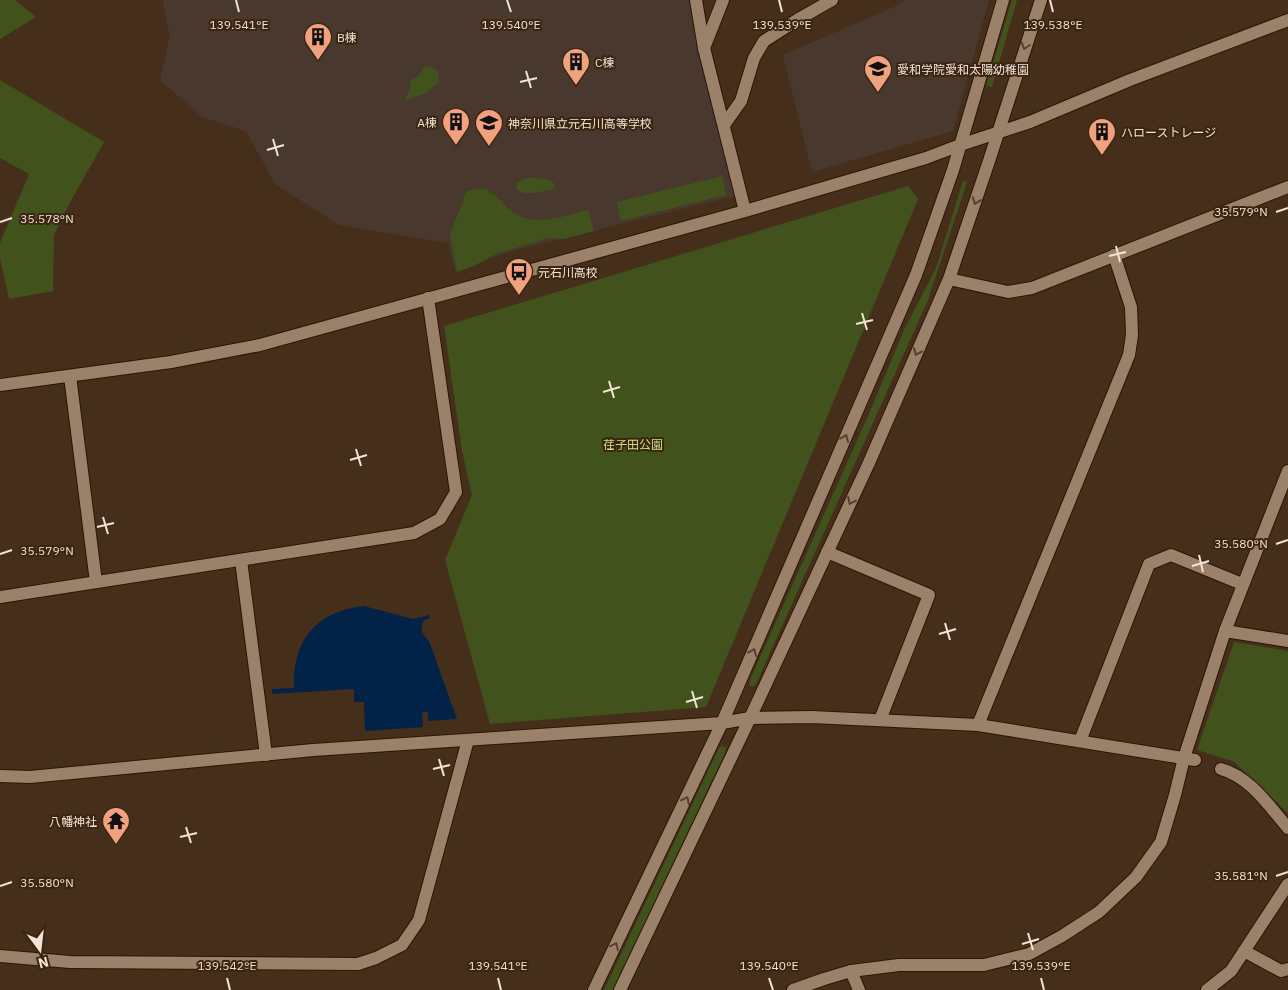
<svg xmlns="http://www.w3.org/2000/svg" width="1288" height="990" font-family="'IBM Plex Sans','Noto Sans JP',sans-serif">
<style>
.education{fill:#49382e}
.green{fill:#42521c}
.water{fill:#022247}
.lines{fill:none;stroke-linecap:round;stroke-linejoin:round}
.minor-casing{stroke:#2b1603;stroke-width:14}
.minor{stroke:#9b806a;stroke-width:12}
.oneway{stroke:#58402c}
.ticks{fill:none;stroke:#f2e3d7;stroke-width:2}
.labels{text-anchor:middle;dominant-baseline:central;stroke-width:4;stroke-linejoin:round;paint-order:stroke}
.poi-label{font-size:12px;fill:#f2e3d7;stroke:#3b2511;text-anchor:start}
.park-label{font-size:12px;fill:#c3e383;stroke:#3b2511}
.ticks-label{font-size:12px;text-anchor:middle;fill:#f2e3d7;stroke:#3b2511;stroke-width:4;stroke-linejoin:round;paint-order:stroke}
</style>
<rect width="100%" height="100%" fill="#452f1b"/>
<g class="education">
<path d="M 164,0 L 691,0 L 690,5 L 735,196 L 504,253 L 456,273 L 448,243 L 339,225 L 275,184 L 246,131 L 202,117 L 160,80 L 170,36 L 163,5 Z"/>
<path d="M 905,0 L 989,0 L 953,131 L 812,172 L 783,55 L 894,7 Z"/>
</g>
<g class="green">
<path d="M 0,0 L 15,0 L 36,17 L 0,39 Z"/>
<path d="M 1012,0 L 1017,0 L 992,87 L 986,86 Z"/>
<path d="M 425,66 C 436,67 440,72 439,83 L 424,94 L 404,101 L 411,88 L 409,81 L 418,76 Z"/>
<path d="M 0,80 L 104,142 L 68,206 L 54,235 L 53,291 L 9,299 L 0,258 L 0,243 L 29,174 L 0,158 Z"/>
<path d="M 722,176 L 726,195 L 621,221 L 617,202 Z"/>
<path d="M 527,178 C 538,178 547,177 555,184 L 554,189 C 543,191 523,198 516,188 L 517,182 Z"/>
<path d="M 963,181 L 967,182 L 928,300 L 757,682 L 754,686 L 750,686 L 749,682 L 868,416 L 905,328 L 936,268 Z"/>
<path d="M 908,186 L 918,199 L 706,707 L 490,724 L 445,560 L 472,495 L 462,451 L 444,326 Z"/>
<path d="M 484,188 C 495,193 501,203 511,211 C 531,228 565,216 588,210 L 594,231 L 564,239 L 548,238 L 496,254 L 474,266 L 457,272 L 450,234 L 467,191 Z"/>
<path d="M 1234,642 L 1288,651 L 1288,813 L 1233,761 L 1197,750 Z"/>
<path d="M 722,746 L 726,747 L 725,753 L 613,990 L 604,990 L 719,748 Z"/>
</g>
<path class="water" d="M 364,606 L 413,619 L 429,615 L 430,618 L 424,620 C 420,629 421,633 429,641 L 457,719 L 428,721 L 428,712 L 422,712 L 423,727 L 365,731 L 364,702 L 354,702 L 354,689 L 272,694 L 272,689 L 294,688 C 292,641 316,611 364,606 Z"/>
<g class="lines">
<defs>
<g id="minor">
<path d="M 696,0 L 704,48 L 745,211"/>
<path d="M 704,48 L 723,0"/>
<path d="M 724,125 L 741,101 L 754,58 L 764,41 L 797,20 L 832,0"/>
<path d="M 949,279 L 1008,292 L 1032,288 L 1288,187"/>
<path d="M 70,376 L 96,582"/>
<path d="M 0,385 L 171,362 L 260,345 L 745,211 L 926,158 L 960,145 L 1030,122 L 1130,80 L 1288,20"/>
<path d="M 827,552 L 929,595 L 880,720"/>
<path d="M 241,560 L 266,755"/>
<path d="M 0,597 L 414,533 L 440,519 L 456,492 L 428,298"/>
<path d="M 1225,631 L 1288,641"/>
<path d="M 978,725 L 1129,355 L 1132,335 L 1131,307 L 1114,255"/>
<path d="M 1080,741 L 1149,564 L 1171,555 L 1242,584"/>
<path d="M 1221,769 C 1250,777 1269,806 1288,828"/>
<path d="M 0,776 L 30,777 L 313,750 L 722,723 L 750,718 L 812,717 L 978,725 L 1195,760"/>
<path d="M 1244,951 L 1281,971 L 1288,969"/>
<path d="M 0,956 L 70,962 L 358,964 L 376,958 L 402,945 L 419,920 L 468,740"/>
<path d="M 851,971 L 859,990"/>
<path d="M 594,990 L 722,723 L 916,275 L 953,170 L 1003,0"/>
<path d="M 620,990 L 750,718 L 868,465 L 949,279 L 989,161 L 1041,0"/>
<path d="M 793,990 L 824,979 L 851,971 L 899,965 L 984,965 L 1029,954 L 1062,936 L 1099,912 L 1136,877 L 1161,842 L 1175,795 L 1184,758 L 1225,631 L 1288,471"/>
<path d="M 1207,990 L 1231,971 L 1288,884"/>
</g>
</defs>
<use href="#minor" class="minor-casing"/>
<use href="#minor" class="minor"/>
</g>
<defs><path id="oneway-chevron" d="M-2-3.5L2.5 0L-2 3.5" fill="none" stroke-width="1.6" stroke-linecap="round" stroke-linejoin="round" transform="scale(1.25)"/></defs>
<g class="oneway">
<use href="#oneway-chevron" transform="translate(1025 46) rotate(108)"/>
<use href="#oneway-chevron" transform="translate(976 201) rotate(109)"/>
<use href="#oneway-chevron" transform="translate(917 352) rotate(114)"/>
<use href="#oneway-chevron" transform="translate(845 438) rotate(-67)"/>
<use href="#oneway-chevron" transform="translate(851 501) rotate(115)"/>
<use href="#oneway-chevron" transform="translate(753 652) rotate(-67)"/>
<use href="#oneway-chevron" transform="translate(686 800) rotate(-64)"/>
<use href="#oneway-chevron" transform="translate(615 946) rotate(-64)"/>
</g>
<path class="ticks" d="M 236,0 L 239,12M 507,0 L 511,12M 779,0 L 782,12M 1050,0 L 1053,12M 526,71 L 531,88M 520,82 L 537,78M 273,139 L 278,156M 267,150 L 284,145M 1276,212 L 1288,208M 0,222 L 12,218M 1116,246 L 1120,262M 1109,256 L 1126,252M 862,313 L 867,330M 856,324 L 873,320M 609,381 L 614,398M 603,392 L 620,387M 356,449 L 361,466M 350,460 L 367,455M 103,517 L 108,534M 97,527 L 114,523M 1276,544 L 1288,540M 0,554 L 12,550M 1199,555 L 1203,572M 1192,566 L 1209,561M 945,623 L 950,640M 939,634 L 956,629M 692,691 L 697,708M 686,702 L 703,697M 439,759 L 444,776M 433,769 L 450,765M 186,827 L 191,843M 180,837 L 197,833M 1276,876 L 1288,872M 0,886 L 12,882M 1028,933 L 1033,950M 1022,944 L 1039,939M 227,978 L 230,990M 498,978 L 501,990M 769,978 L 773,990M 1041,978 L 1044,990"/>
<defs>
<symbol id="building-pin" viewBox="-11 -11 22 30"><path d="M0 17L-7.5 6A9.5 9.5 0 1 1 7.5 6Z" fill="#f2a17e" stroke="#3b2511"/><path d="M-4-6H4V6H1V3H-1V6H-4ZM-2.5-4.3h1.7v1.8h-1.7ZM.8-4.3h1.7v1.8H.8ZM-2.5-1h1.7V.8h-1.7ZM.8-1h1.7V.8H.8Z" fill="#111"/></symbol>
<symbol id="school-pin" viewBox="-11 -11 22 30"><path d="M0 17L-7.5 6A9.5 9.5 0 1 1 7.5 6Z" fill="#f2a17e" stroke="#3b2511"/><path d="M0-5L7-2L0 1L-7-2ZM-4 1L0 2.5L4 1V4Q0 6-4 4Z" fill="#111"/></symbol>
<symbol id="bus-pin" viewBox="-11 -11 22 30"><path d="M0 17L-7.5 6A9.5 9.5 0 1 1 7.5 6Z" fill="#f2a17e" stroke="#3b2511"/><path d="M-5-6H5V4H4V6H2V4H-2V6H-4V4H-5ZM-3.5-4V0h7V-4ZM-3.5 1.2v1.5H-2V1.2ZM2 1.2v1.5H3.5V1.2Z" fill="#111"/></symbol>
<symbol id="temple-pin" viewBox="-11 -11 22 30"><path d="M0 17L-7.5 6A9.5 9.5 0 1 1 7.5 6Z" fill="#f2a17e" stroke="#3b2511"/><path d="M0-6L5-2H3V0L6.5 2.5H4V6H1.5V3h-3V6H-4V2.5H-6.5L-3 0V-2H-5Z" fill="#111"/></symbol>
</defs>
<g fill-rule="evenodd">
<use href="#building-pin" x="302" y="21" width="32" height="43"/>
<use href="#building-pin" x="560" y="46" width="32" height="43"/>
<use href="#school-pin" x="862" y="53" width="32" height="43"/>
<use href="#building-pin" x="440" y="106" width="32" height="43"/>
<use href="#school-pin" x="473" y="107" width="32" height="43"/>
<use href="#building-pin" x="1086" y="116" width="32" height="43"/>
<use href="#bus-pin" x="503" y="256" width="32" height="43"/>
<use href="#temple-pin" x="100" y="805" width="32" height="43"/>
</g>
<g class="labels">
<g class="poi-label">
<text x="337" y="37">B棟</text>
<text x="595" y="62">C棟</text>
<text x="897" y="69">愛和学院愛和太陽幼稚園</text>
<text x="437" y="122" text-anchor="end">A棟</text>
<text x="508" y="123">神奈川県立元石川高等学校</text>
<text x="1121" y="132">ハローストレージ</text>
<text x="538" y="272">元石川高校</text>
<text x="97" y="821" text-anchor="end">八幡神社</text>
</g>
<g class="park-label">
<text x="633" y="444">荏子田公園</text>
</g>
</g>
<g class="ticks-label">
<text x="239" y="29">139.541°E</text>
<text x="511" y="29">139.540°E</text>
<text x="782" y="29">139.539°E</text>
<text x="1053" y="29">139.538°E</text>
<text x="1241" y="216">35.579°N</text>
<text x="47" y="223">35.578°N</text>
<text x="1241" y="548">35.580°N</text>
<text x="47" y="555">35.579°N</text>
<text x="1241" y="880">35.581°N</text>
<text x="47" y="887">35.580°N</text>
<text x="227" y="970">139.542°E</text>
<text x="498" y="970">139.541°E</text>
<text x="769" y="970">139.540°E</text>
<text x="1041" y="970">139.539°E</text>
</g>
<g transform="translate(40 950) rotate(165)" stroke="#3b2511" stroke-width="4" paint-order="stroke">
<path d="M0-4L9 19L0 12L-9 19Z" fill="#f2e3d7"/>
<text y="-8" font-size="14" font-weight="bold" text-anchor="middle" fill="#f2e3d7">N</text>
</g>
</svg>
